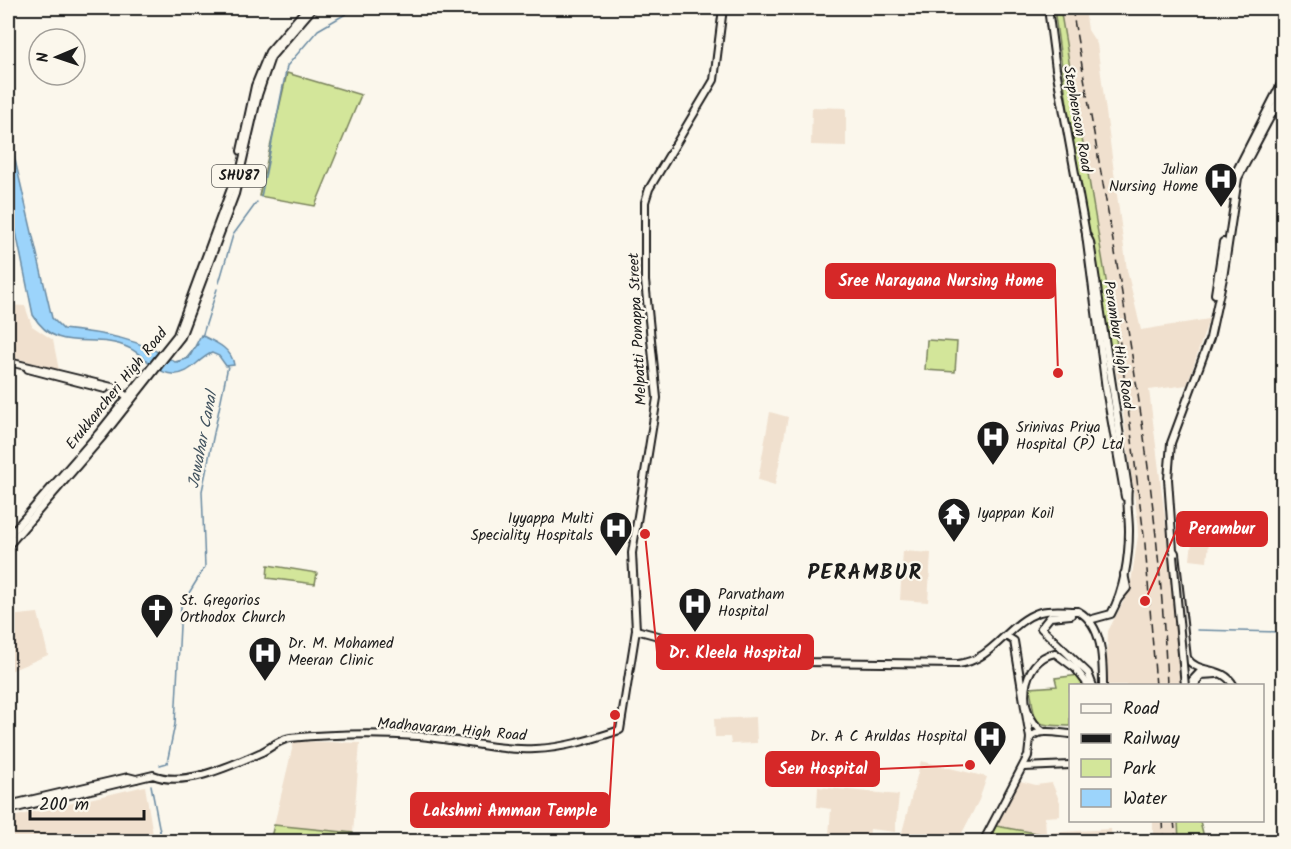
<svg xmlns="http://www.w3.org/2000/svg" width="1291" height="849" font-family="Kalam,sans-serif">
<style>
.built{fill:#f0e0ce}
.green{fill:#d3e69a;stroke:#78815b;stroke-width:1.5}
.water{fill:#9cd4fb;stroke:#698aa2;stroke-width:1.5}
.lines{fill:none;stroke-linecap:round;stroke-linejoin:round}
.stream{stroke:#698aa2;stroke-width:1.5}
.major-casing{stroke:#1c1c1c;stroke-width:10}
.major{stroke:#fbf7ec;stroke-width:6}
.rail{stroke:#1c1c1c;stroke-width:1.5;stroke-dasharray:9 4.5;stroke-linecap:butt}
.major-bridge-casing{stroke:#1c1c1c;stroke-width:10;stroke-linecap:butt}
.major-bridge{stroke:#fbf7ec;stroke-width:6}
.labels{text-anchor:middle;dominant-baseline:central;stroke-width:4.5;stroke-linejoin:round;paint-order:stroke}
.shield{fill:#fbf7ec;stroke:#5f5e5a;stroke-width:1.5}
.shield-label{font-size:14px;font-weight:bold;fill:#1c1c1c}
.street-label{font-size:15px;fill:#1c1c1c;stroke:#fbf7ec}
.poi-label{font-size:15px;fill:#1c1c1c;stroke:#fbf7ec;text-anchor:start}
.water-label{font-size:16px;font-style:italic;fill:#42535f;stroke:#fbf7ec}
.district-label{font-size:21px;font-weight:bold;letter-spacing:1.5px;fill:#1c1c1c;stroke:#fbf7ec}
.leader{fill:none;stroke:#d62828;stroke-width:2}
.callout-dot{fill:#d62828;stroke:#fbf7ec;stroke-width:2}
.callout{fill:#d62828;stroke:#d62828;stroke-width:2}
.callout-label{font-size:16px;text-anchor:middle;font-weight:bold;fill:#fff}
</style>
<rect width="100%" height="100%" fill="#fbf7ec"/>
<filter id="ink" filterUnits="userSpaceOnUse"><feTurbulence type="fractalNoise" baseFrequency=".0167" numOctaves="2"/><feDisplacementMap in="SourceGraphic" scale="12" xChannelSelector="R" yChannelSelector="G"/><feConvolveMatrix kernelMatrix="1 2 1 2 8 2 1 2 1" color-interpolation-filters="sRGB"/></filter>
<g filter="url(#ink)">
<g class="built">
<path d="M 1053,8 L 1085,8 L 1088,30 L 1097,44 L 1127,270 L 1141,330 L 1209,319 L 1187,385 L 1149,390 L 1171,566 L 1180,685 L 1106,685 L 1108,631 L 1130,589 L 1138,536 L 1137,516 L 1120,391 L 1104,312 Z"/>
<path d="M 812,107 L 846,108 L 846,146 L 811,145 Z"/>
<path d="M 8,305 L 25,306 L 32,326 L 53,340 L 59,370 L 8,356 Z"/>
<path d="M 770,412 L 788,417 L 775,485 L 758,480 Z"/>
<path d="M 1193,531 L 1210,533 L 1207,562 L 1190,560 Z"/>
<path d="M 903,551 L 931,553 L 928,602 L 900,600 Z"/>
<path d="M 38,613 L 48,655 L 8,672 L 8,616 Z"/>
<path d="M 756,717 L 757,743 L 731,744 L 730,737 L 715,737 L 714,719 Z"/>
<path d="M 294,741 L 360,743 L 353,833 L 274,825 Z"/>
<path d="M 921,761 L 987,777 L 979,800 L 958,841 L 923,841 L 901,836 Z"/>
<path d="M 1020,781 L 1036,785 L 1052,783 L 1060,802 L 1060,816 L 1045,817 L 1046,833 L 1111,829 L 1112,841 L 1042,841 L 1042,834 L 996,826 Z"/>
<path d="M 145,786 L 154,841 L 8,841 L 8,818 Z"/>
<path d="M 818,787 L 899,795 L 895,832 L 870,829 L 869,839 L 829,835 L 831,809 L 817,807 Z"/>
<path d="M 1153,821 L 1192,821 L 1193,841 L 1153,841 Z"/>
</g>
<g class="green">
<path d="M 1054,8 L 1060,8 L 1118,351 L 1110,352 L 1071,133 Z"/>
<path d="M 287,73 L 361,95 L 315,206 L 259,196 Z"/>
<path d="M 927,340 L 957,342 L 955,372 L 925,370 Z"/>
<path d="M 268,565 L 317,573 L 315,584 L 267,578 Z"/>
<path d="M 1080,675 L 1086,685 L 1070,686 L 1070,726 C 1032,725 1036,726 1030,688 L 1057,686 L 1055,678 Z"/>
<path d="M 1178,821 L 1200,821 L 1205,841 L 1179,841 Z"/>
<path d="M 274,825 L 353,833 L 352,841 L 270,841 Z"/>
<path d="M 996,826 L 1041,834 L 1041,841 L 987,841 Z"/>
</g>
<path class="water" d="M 8,130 L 52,318 L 63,329 C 103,333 142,339 175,362 L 189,358 L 201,335 C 213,341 232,348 234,365 L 226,366 L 219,356 L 212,353 C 198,358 190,376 172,374 C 156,373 143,354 129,348 C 94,331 57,356 33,315 L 8,193 Z"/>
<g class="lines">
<g class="stream">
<path d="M 261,197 L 287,66 L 318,30 L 356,8"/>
<path d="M 219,283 L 233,235 L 257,202"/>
<path d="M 202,337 L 217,289"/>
<path d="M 177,362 L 186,359 L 198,344"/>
<path d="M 1197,630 L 1284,632"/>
<path d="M 160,765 L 167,763 L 175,724 L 181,606 L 205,567 L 202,491 L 228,366"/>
<path d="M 151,785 L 162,842"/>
</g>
<defs>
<g id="major">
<path d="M 1048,8 L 1056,69 L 1086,234 L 1090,242 L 1128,488 C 1126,503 1129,516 1129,531 C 1129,557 1124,591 1111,614 L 1089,620"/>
<path d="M 241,151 L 255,86 L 269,52 L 307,8"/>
<path d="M 1231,196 L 1236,172 L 1284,78"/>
<path d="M 1086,235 L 1106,389 L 1125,497"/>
<path d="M 1215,294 L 1223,242"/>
<path d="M 9,362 L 116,388 L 130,399"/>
<path d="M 28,369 L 105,389"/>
<path d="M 8,537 L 98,434 L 177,335 L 236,175"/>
<path d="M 8,546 L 103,436 L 181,337 L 235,194 L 258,95 L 271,57 L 313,8"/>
<path d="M 1118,599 L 1127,588 L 1124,574"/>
<path d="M 1071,615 L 1050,617 L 1041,628 L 1088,673 L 1093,686"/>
<path d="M 636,630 L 632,553 L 657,398 L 645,281 L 645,202 L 649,189 L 714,80 L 723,8"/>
<path d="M 1187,686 L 1201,671"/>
<path d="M 1194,686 L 1201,675 L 1217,674"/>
<path d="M 1234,686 C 1222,664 1199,676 1187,658 L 1175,553 L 1173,550 L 1168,479 L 1171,443 L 1210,338 L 1223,278 L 1238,178 L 1284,91"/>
<path d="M 1044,732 C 1015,714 1020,660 1055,653 L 1075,668 L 1089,686"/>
<path d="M 1030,738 C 1039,728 1058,733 1070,734"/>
<path d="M 1024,767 L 1070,765"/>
<path d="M 8,805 L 128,777 L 136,779"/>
<path d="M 8,810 L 153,775 C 185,788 232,765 262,752 C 272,747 278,740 290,738 C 332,734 375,733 418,736 C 457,739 496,751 535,749 C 564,748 593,739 620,730 L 636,630 L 703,648 L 762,654 L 805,662 L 958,664 C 994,660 1008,622 1040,612 C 1052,609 1066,611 1078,611 C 1103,625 1103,660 1103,686"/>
<path d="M 983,842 L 1028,756 L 1030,738 L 1014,641 L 1006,636"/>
</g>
</defs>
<use href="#major" class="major-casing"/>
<use href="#major" class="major"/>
<g class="rail">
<path d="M 1072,8 C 1110,232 1158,457 1167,686"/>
<path d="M 1118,328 L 1145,544 L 1156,686"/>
<path d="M 1163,820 L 1164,842"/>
<path d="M 1174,820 L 1176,842"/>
</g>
<defs>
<path id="major-bridge" d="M 1173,556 L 1185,686"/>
</defs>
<use href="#major-bridge" class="major-bridge-casing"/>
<use href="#major-bridge" class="major-bridge"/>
</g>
</g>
<defs>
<symbol id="hospital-pin" viewBox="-11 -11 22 30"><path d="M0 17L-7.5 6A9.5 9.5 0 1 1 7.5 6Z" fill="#1c1c1c" stroke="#fbf7ec"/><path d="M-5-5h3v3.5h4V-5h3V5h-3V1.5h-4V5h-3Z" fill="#fff"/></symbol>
<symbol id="temple-pin" viewBox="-11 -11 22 30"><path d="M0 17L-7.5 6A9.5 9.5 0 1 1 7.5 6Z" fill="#1c1c1c" stroke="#fbf7ec"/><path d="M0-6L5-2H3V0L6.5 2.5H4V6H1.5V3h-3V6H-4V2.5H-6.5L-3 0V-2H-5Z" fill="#fff"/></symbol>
<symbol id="church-pin" viewBox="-11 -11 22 30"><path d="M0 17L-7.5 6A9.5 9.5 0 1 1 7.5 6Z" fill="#1c1c1c" stroke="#fbf7ec"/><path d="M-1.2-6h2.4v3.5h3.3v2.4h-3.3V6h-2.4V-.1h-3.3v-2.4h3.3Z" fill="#fff"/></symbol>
</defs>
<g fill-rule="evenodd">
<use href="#hospital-pin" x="1202" y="160" width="38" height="52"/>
<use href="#hospital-pin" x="974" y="418" width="38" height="52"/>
<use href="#temple-pin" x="935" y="495" width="38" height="52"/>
<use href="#hospital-pin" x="597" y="509" width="38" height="52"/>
<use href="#hospital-pin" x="676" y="585" width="38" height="52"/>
<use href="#church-pin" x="138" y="591" width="38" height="52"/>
<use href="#hospital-pin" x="246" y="634" width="38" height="52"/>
<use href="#hospital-pin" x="971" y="718" width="38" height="52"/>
</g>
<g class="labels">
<rect class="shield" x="212" y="165" width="54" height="22" rx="4.5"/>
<g class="shield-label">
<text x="239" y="176">SHU87</text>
</g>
<g class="street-label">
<text transform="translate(1077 119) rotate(80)">Stephenson Road</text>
<text transform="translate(638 329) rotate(-93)">Melpatti Ponappa Street</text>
<text transform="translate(1118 345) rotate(81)">Perambur High Road</text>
<text transform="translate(117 389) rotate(-51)">Erukkancheri High Road</text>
<text transform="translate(452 730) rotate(5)">Madhavaram High Road</text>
</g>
<g class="poi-label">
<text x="1198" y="170" text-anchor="end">Julian<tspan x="1198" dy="17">Nursing Home</tspan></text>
<text x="1016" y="428">Srinivas Priya<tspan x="1016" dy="17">Hospital (P) Ltd</tspan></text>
<text x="977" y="514">Iyappan Koil</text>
<text x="593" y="519" text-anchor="end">Iyyappa Multi<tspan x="593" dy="17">Speciality Hospitals</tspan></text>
<text x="718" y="595">Parvatham<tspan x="718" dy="17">Hospital</tspan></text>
<text x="180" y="601">St. Gregorios<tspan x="180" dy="17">Orthodox Church</tspan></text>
<text x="288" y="644">Dr. M. Mohamed<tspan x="288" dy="17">Meeran Clinic</tspan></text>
<text x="967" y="737" text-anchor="end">Dr. A C Aruldas Hospital</text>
</g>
<g class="water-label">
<text transform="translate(203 440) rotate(-79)">Jawahar Canal</text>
</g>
<g class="district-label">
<text x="865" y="573">PERAMBUR</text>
</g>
</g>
<path class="leader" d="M1058 373L1055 281M1145 601L1177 529M645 534L657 652M970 765L879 769M615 715L609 810"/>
<g class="callout-dot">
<circle cx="1058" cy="373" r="6"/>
<circle cx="1145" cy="601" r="6"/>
<circle cx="645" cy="534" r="6"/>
<circle cx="970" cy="765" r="6"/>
<circle cx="615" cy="715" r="6"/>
</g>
<g class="callout">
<rect x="826" y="264" width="229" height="34" rx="6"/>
<rect x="1177" y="512" width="90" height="34" rx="6"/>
<rect x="657" y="635" width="156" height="34" rx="6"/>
<rect x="766" y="752" width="113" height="34" rx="6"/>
<rect x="411" y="793" width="198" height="34" rx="6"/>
</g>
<g class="callout-label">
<text x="941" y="286">Sree Narayana Nursing Home</text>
<text x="1222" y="534">Perambur</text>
<text x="735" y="658">Dr. Kleela Hospital</text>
<text x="823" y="774">Sen Hospital</text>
<text x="510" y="816">Lakshmi Amman Temple</text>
</g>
<rect width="1291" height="849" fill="none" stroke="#fbf7ec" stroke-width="30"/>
<rect x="15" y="15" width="1261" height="819" fill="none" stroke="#1c1c1c" stroke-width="2" filter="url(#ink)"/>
<rect x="1069" y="684" width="195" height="138" fill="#fbf7ec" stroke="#a29f99" stroke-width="1.5"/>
<rect x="1081" y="704" width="30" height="9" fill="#fbf7ec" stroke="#a29f99" stroke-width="1.5"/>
<text x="1123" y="714" font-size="18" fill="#1c1c1c">Road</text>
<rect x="1081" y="734" width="30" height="9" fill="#1c1c1c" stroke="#a29f99" stroke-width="1.5"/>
<text x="1123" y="744" font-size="18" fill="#1c1c1c">Railway</text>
<rect x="1081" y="759" width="30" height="18" fill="#d3e69a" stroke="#a29f99" stroke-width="1.5"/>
<text x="1123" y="774" font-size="18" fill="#1c1c1c">Park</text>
<rect x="1081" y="789" width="30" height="18" fill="#9cd4fb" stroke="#a29f99" stroke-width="1.5"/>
<text x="1123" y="804" font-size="18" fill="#1c1c1c">Water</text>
<g transform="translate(57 57) rotate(268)"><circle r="28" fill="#fbf7ec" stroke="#a29f99" stroke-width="1.5"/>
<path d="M0-4.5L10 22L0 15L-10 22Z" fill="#1c1c1c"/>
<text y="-9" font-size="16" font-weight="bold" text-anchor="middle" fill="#1c1c1c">N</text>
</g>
<path d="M30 810v9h114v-9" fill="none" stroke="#1c1c1c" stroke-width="3"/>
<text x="39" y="810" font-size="18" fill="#1c1c1c" stroke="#fbf7ec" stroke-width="4.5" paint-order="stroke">200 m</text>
</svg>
